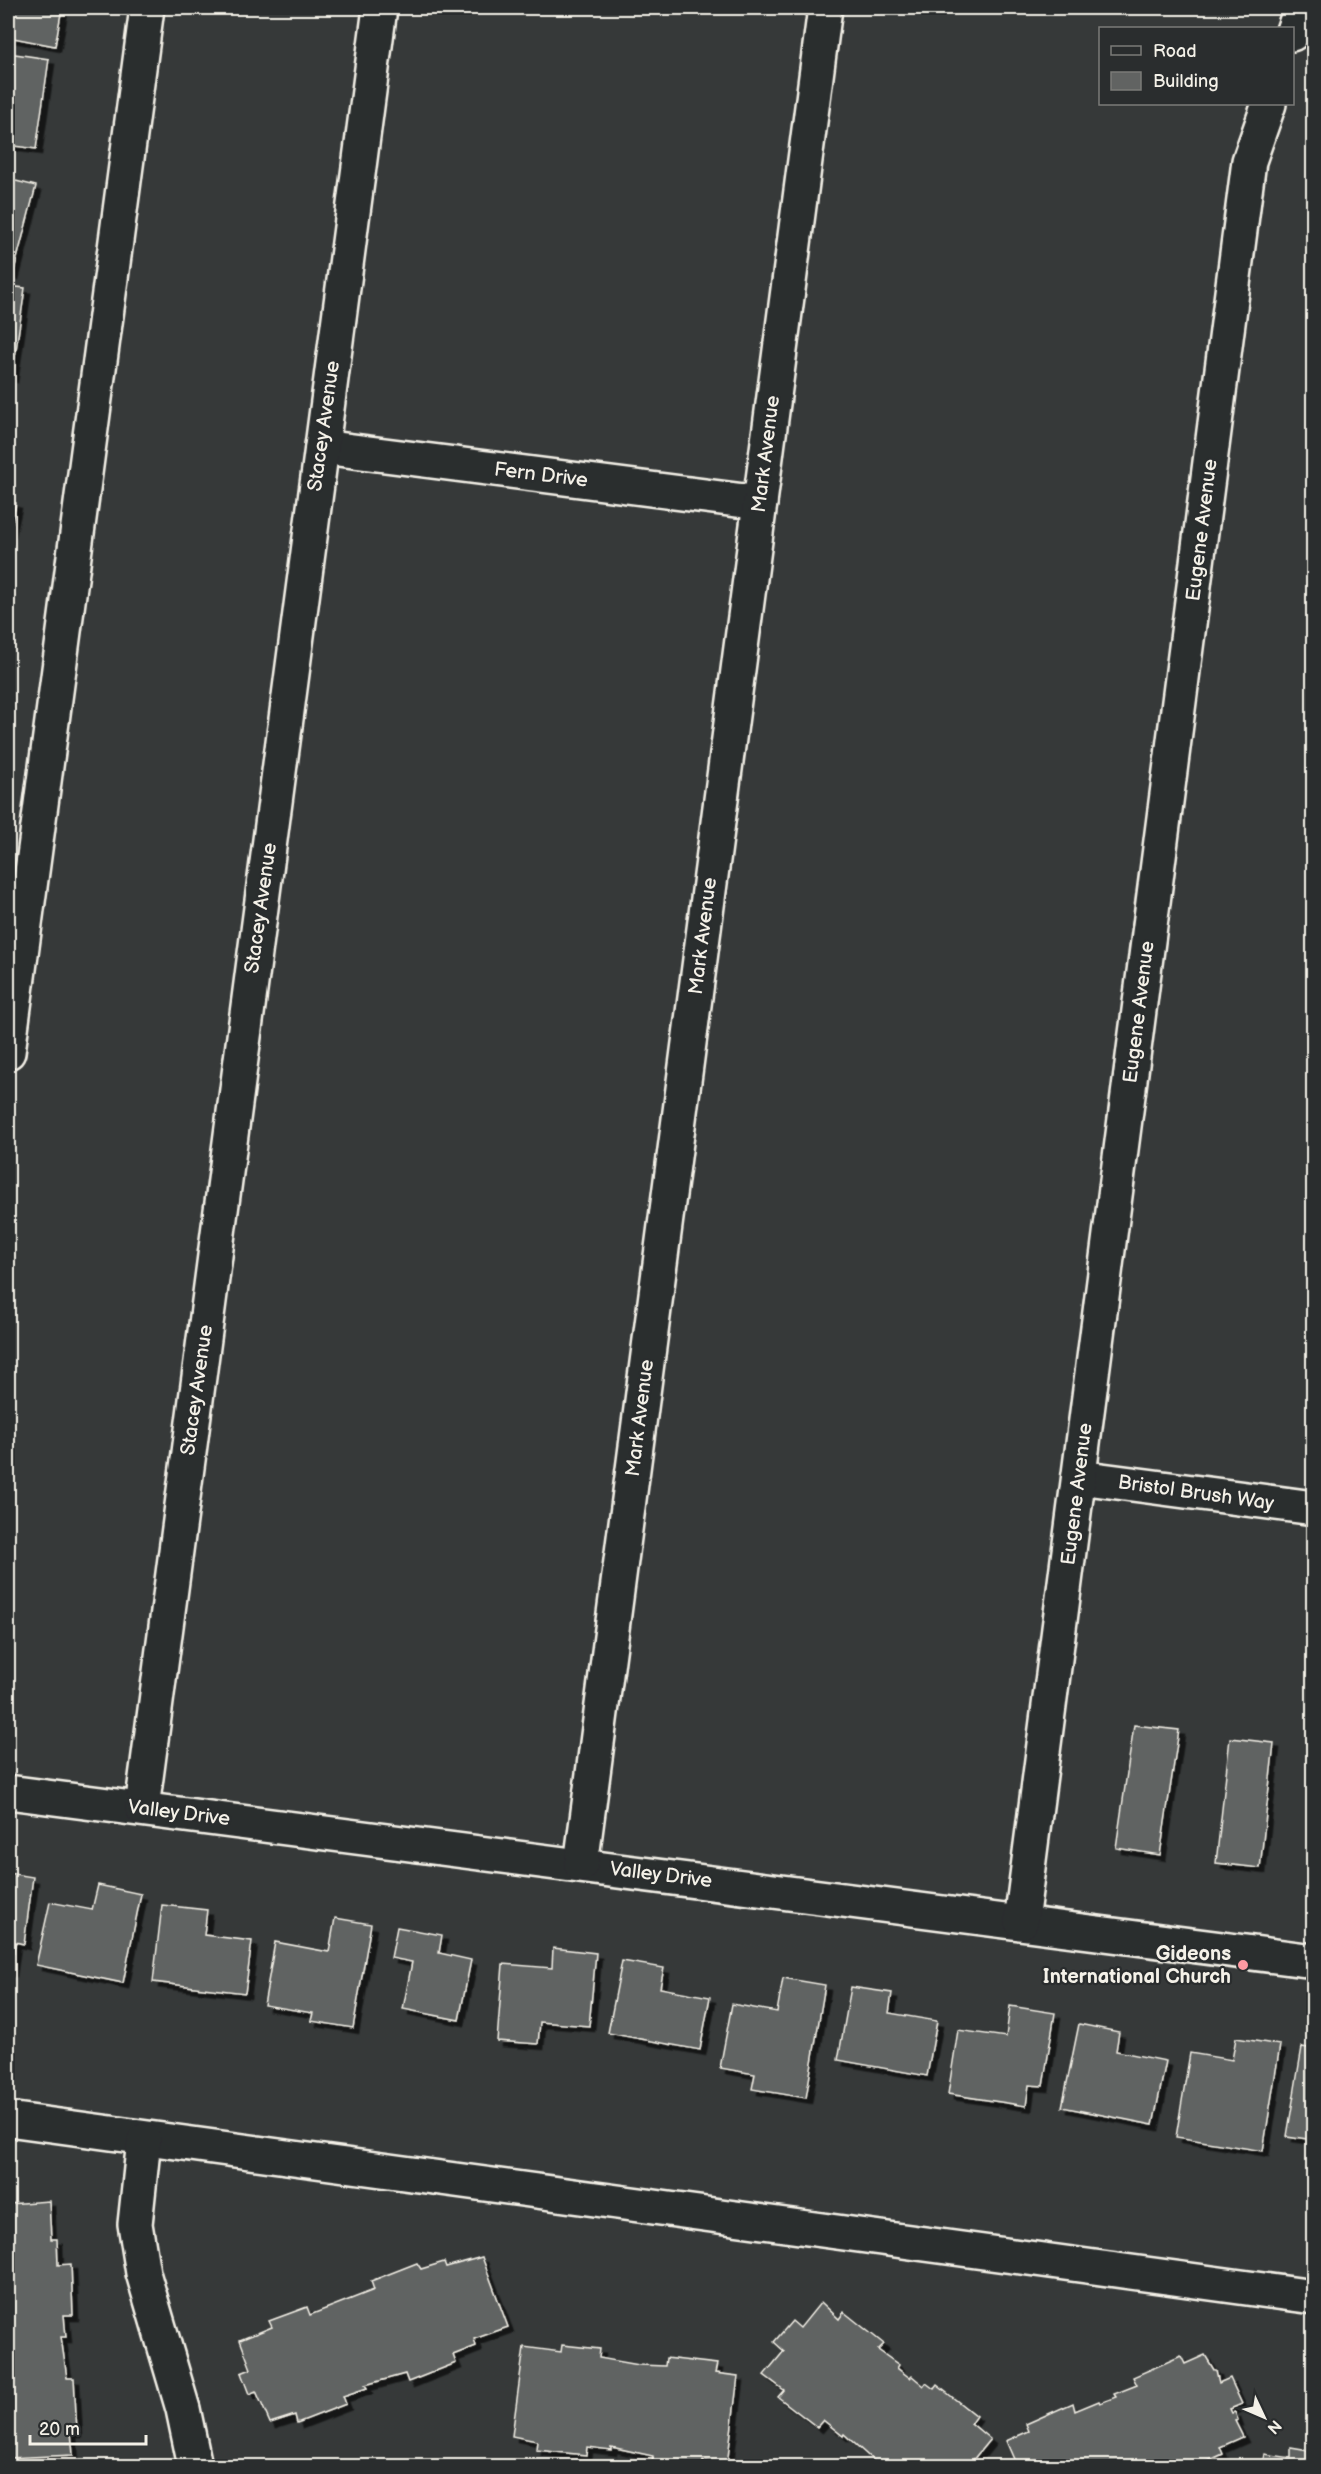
<svg xmlns="http://www.w3.org/2000/svg" width="1321" height="2474" font-family="'Balsamiq Sans',sans-serif">
<style>
.building{fill:#616362;stroke:#f4f1e8;stroke-width:1.5;filter:url(#shadow)}
.lines{fill:none;stroke-linecap:round;stroke-linejoin:round}
.minor-casing{stroke:#f4f1e8;stroke-width:38}
.minor{stroke:#2a2d2e;stroke-width:33}
.poi-dot{fill:#ff9aa2;stroke:#2a2d2e;stroke-width:2}
.labels{text-anchor:middle;dominant-baseline:central;stroke-width:4.5;stroke-linejoin:round;paint-order:stroke}
.street-label{font-size:20px;fill:#f4f1e8;stroke:#2a2d2e}
.poi-label{font-size:20px;font-weight:bold;fill:#f4f1e8;stroke:#2a2d2e;text-anchor:end}
</style>
<defs>
<filter id="shadow"><feDropShadow dx="5.5" dy="5.5" stdDeviation="0" flood-color="#0009"/></filter>
</defs>
<rect width="100%" height="100%" fill="#363939"/>
<filter id="ink" filterUnits="userSpaceOnUse"><feTurbulence type="fractalNoise" baseFrequency=".0167" numOctaves="2"/><feDisplacementMap in="SourceGraphic" scale="12" xChannelSelector="R" yChannelSelector="G"/><feConvolveMatrix kernelMatrix="1 2 1 2 8 2 1 2 1" color-interpolation-filters="sRGB"/></filter>
<g filter="url(#ink)">
<g class="building">
<path d="M 8,8 L 62,8 L 55,46 L 8,37 Z"/>
<path d="M 8,53 L 49,59 L 36,149 L 8,145 Z"/>
<path d="M 8,179 L 36,186 L 13,274 L 8,273 Z"/>
<path d="M 8,286 L 25,288 L 12,377 L 8,376 Z"/>
<path d="M 8,501 L 16,503 L 8,539 Z"/>
<path d="M 1134,1725 L 1179,1730 L 1160,1855 L 1116,1848 Z"/>
<path d="M 1230,1738 L 1274,1743 L 1260,1868 L 1216,1863 Z"/>
<path d="M 8,1873 L 33,1877 L 24,1944 L 15,1942 L 11,1971 L 8,1971 Z"/>
<path d="M 98,1885 L 141,1894 L 123,1983 L 36,1965 L 50,1902 L 92,1910 Z"/>
<path d="M 162,1905 L 207,1910 L 204,1935 L 252,1941 L 245,1993 L 153,1982 Z"/>
<path d="M 335,1918 L 371,1924 L 353,2028 L 311,2021 L 313,2013 L 264,2005 L 275,1942 L 329,1952 Z"/>
<path d="M 397,1927 L 442,1935 L 439,1953 L 471,1960 L 459,2020 L 403,2009 L 412,1962 L 391,1958 Z"/>
<path d="M 553,1948 L 596,1953 L 589,2026 L 540,2022 L 538,2044 L 497,2041 L 503,1964 L 552,1968 Z"/>
<path d="M 622,1961 L 664,1968 L 660,1988 L 710,1997 L 700,2050 L 608,2033 Z"/>
<path d="M 783,1978 L 825,1985 L 806,2098 L 752,2089 L 755,2074 L 720,2068 L 732,2004 L 777,2012 Z"/>
<path d="M 851,1987 L 892,1993 L 889,2013 L 937,2021 L 927,2076 L 838,2060 Z"/>
<path d="M 1010,2006 L 1055,2013 L 1043,2086 L 1029,2085 L 1026,2106 L 948,2094 L 958,2030 L 1006,2037 Z"/>
<path d="M 1079,2024 L 1119,2032 L 1116,2051 L 1166,2061 L 1153,2125 L 1062,2107 Z"/>
<path d="M 1236,2038 L 1280,2045 L 1263,2151 L 1176,2137 L 1190,2053 L 1232,2060 Z"/>
<path d="M 1302,2047 L 1314,2049 L 1314,2140 L 1287,2136 Z"/>
<path d="M 49,2201 L 51,2239 L 57,2239 L 58,2265 L 71,2264 L 73,2315 L 64,2315 L 66,2337 L 61,2337 L 67,2378 L 74,2378 L 77,2432 L 71,2432 L 73,2455 L 8,2458 L 8,2204 Z"/>
<path d="M 482,2257 L 508,2327 L 474,2339 L 476,2346 L 453,2355 L 456,2363 L 408,2382 L 405,2374 L 365,2385 L 367,2388 L 343,2396 L 346,2404 L 297,2423 L 295,2415 L 270,2423 L 256,2391 L 249,2394 L 241,2373 L 251,2369 L 240,2340 L 272,2327 L 269,2321 L 307,2307 L 310,2315 L 374,2290 L 371,2281 L 417,2263 L 421,2269 L 444,2262 L 446,2267 Z"/>
<path d="M 821,2302 L 839,2319 L 844,2312 L 884,2344 L 878,2350 L 899,2365 L 897,2368 L 910,2378 L 912,2376 L 924,2386 L 926,2383 L 934,2389 L 937,2385 L 976,2416 L 971,2423 L 990,2439 L 968,2466 L 872,2466 L 875,2462 L 844,2434 L 843,2436 L 823,2420 L 817,2427 L 778,2397 L 784,2390 L 764,2375 L 784,2351 L 774,2342 L 792,2321 L 800,2328 Z"/>
<path d="M 562,2345 L 600,2349 L 599,2358 L 639,2365 L 665,2366 L 666,2358 L 717,2364 L 715,2373 L 738,2376 L 727,2465 L 703,2461 L 702,2466 L 652,2464 L 653,2456 L 611,2447 L 611,2450 L 587,2447 L 586,2455 L 536,2450 L 537,2441 L 512,2436 L 524,2347 L 561,2352 Z"/>
<path d="M 1205,2355 L 1214,2370 L 1216,2370 L 1219,2383 L 1230,2378 L 1242,2404 L 1230,2409 L 1232,2413 L 1235,2412 L 1238,2420 L 1235,2421 L 1243,2437 L 1220,2447 L 1223,2454 L 1197,2466 L 1017,2466 L 1006,2441 L 1029,2431 L 1026,2424 L 1073,2403 L 1075,2411 L 1099,2401 L 1100,2403 L 1116,2397 L 1114,2394 L 1137,2385 L 1133,2377 L 1181,2356 L 1185,2364 Z"/>
<path d="M 1291,2448 L 1314,2452 L 1314,2466 L 1263,2466 L 1265,2454 L 1291,2458 Z"/>
</g>
<g class="lines">
<defs>
<g id="minor">
<path d="M 1292,34 L 1301,8"/>
<path d="M 322,447 L 760,503"/>
<path d="M 8,1052 L 147,8"/>
<path d="M 1079,1477 L 1314,1508"/>
<path d="M 8,1792 L 1314,1961"/>
<path d="M 142,1808 L 380,8"/>
<path d="M 581,1865 L 825,8"/>
<path d="M 1021,1922 L 1249,161 L 1269,104"/>
<path d="M 8,2119 L 1314,2297"/>
<path d="M 144,2140 L 135,2224 L 143,2273 L 183,2409 L 195,2466"/>
</g>
</defs>
<use href="#minor" class="minor-casing"/>
<use href="#minor" class="minor"/>
</g>
</g>
<circle class="poi-dot" cx="1243" cy="1965" r="6"/>
<g class="labels">
<g class="street-label">
<text transform="translate(324 426) rotate(-82)">Stacey Avenue</text>
<text transform="translate(766 454) rotate(-83)">Mark Avenue</text>
<text transform="translate(541 475) rotate(7)">Fern Drive</text>
<text transform="translate(1202 530) rotate(-83)">Eugene Avenue</text>
<text transform="translate(261 908) rotate(-82)">Stacey Avenue</text>
<text transform="translate(703 936) rotate(-83)">Mark Avenue</text>
<text transform="translate(1139 1012) rotate(-83)">Eugene Avenue</text>
<text transform="translate(197 1390) rotate(-82)">Stacey Avenue</text>
<text transform="translate(640 1418) rotate(-83)">Mark Avenue</text>
<text transform="translate(1196 1493) rotate(8)">Bristol Brush Way</text>
<text transform="translate(1077 1494) rotate(-83)">Eugene Avenue</text>
<text transform="translate(179 1813) rotate(7)">Valley Drive</text>
<text transform="translate(661 1875) rotate(7)">Valley Drive</text>
</g>
<g class="poi-label">
<text x="1231" y="1954">Gideons<tspan x="1231" dy="23">International Church</tspan></text>
</g>
</g>
<rect width="1321" height="2474" fill="none" stroke="#2a2d2e" stroke-width="30"/>
<rect x="15" y="15" width="1291" height="2444" fill="none" stroke="#f4f1e8" stroke-width="2" filter="url(#ink)"/>
<rect x="1099" y="27" width="195" height="78" fill="#2a2d2e" stroke="#7b7b78" stroke-width="1.5"/>
<rect x="1111" y="46" width="30" height="9" fill="#2a2d2e" stroke="#7b7b78" stroke-width="1.5"/>
<text x="1153" y="57" font-size="18" fill="#f4f1e8">Road</text>
<rect x="1111" y="72" width="30" height="18" fill="#616362" stroke="#7b7b78" stroke-width="1.5"/>
<text x="1153" y="87" font-size="18" fill="#f4f1e8">Building</text>
<g transform="translate(1264 2417) rotate(134)" stroke="#2a2d2e" stroke-width="4.5" paint-order="stroke">
<path d="M0-4.5L10 22L0 15L-10 22Z" fill="#f4f1e8"/>
<text y="-9" font-size="16" font-weight="bold" text-anchor="middle" fill="#f4f1e8">N</text>
</g>
<path d="M30 2435v9h116v-9" fill="none" stroke="#f4f1e8" stroke-width="3"/>
<text x="39" y="2435" font-size="18" fill="#f4f1e8" stroke="#2a2d2e" stroke-width="4.5" paint-order="stroke">20 m</text>
</svg>
